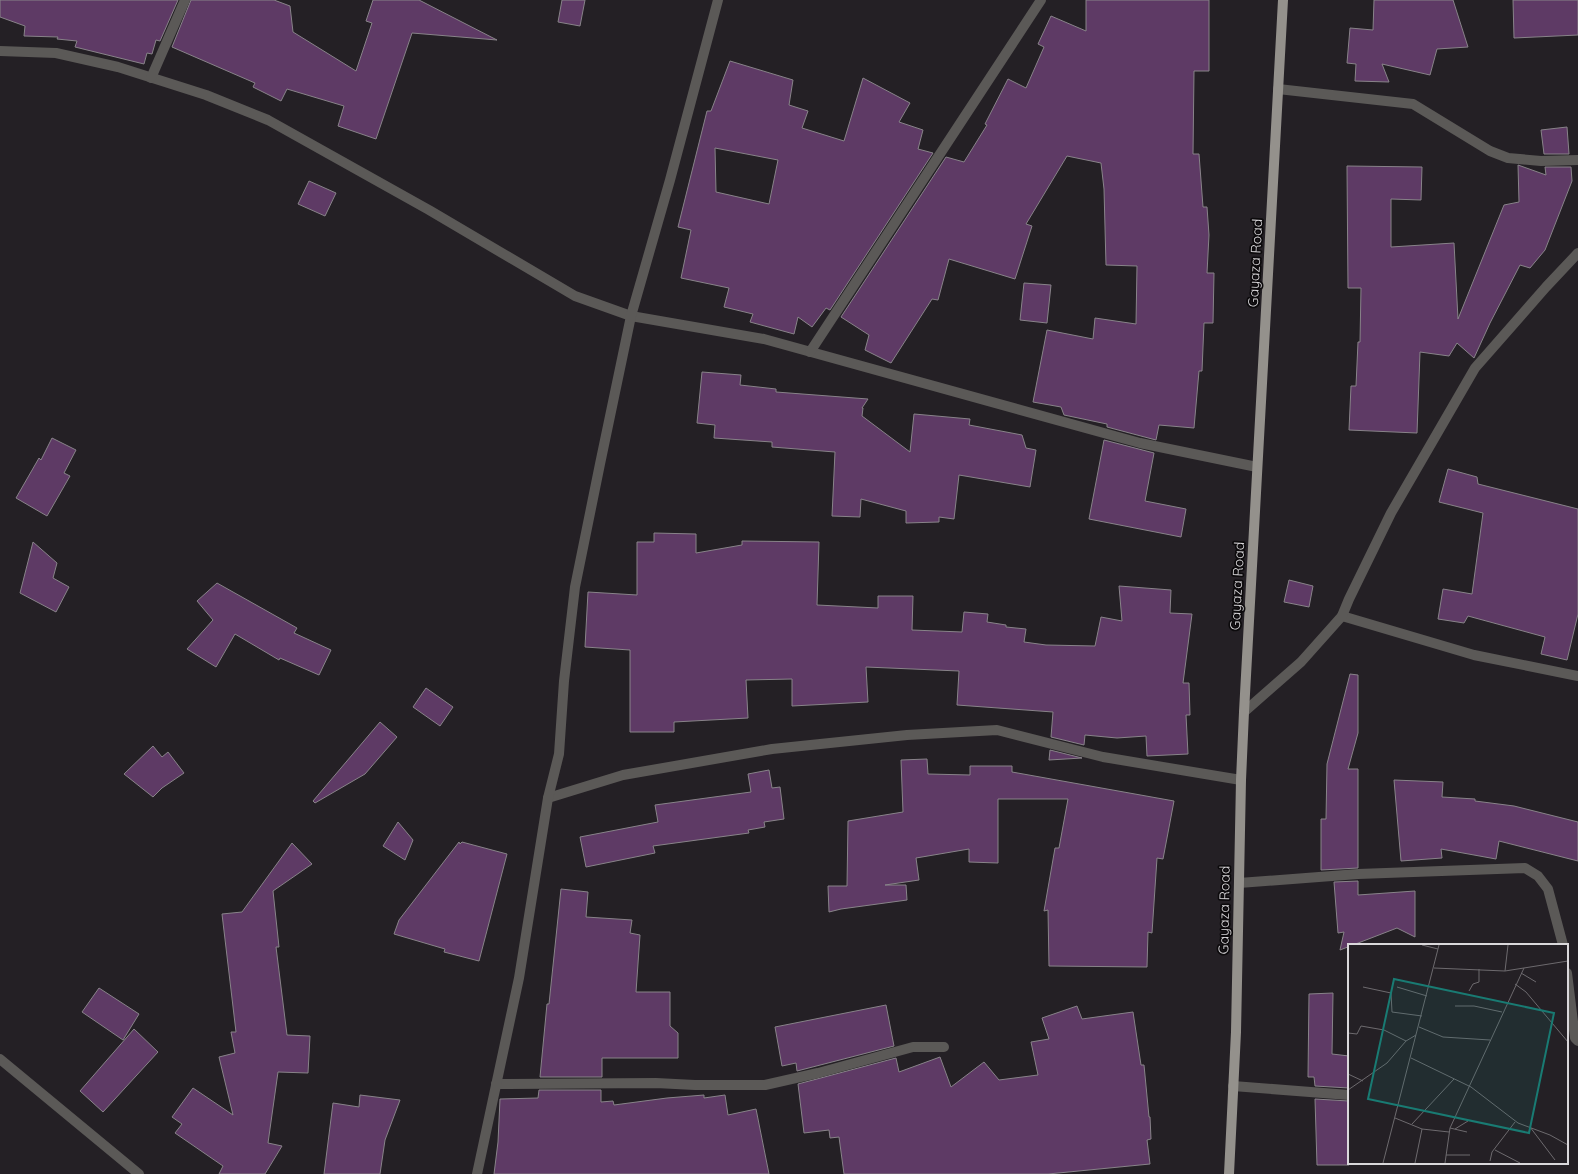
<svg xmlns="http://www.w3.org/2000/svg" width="1578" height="1174" font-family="Quicksand,sans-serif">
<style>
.building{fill:#5e3a65;stroke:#888389;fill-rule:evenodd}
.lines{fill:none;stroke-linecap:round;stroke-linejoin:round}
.minor{stroke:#5b5957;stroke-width:10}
.major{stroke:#94918c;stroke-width:10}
.labels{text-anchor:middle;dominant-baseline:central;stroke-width:3.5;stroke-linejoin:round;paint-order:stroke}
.street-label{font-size:14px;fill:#dad8db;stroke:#0c0a0c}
.inset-road{fill:none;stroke:#6d6a6e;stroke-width:1}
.view{fill:#197b73;fill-opacity:0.15;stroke:#197b73;stroke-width:2}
.inset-edge{fill:none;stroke:#dad8db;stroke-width:2}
</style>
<rect width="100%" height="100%" fill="#242025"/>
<g class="building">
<path d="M 0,0 L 178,0 L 160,41 L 156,40 L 152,54 L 147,53 L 144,64 L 75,47 L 77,41 L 57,39 L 58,37 L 24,36 L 25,26 L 0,17 Z"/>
<path d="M 191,0 L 274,0 L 290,6 L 293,32 L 356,71 L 372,23 L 366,21 L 373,0 L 419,0 L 497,40 L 412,33 L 376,139 L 338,126 L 344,106 L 287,89 L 281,101 L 253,87 L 255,83 L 172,47 Z"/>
<path d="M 562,0 L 585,0 L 580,26 L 558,22 Z"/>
<path d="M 1086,0 L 1209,0 L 1209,71 L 1194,71 L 1193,154 L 1199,154 L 1203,207 L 1207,207 L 1209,235 L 1207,273 L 1214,273 L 1213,323 L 1204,323 L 1202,371 L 1199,371 L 1194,428 L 1159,425 L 1156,440 L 1107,427 L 1107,424 L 1064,415 L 1061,407 L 1033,402 L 1047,330 L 1093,339 L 1095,318 L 1136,324 L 1137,266 L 1106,265 L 1104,189 L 1101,163 L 1067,156 L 1026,224 L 1032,226 L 1015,279 L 949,259 L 938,300 L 932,299 L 891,363 L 865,350 L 869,335 L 841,317 L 946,157 L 964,162 L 987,125 L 985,124 L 1008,79 L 1026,88 L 1044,47 L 1038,44 L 1051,16 L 1086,31 Z"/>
<path d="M 1374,0 L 1453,0 L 1468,47 L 1437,49 L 1430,75 L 1382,64 L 1389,82 L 1355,81 L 1356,64 L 1347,63 L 1350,28 L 1373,30 Z"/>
<path d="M 1513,0 L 1578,0 L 1578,35 L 1514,38 Z"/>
<path d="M 730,61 L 793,80 L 789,105 L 808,111 L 802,128 L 844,141 L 863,78 L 910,103 L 899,122 L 923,130 L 918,149 L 933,153 L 830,310 L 826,308 L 812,327 L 798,317 L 794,334 L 750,322 L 753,314 L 724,307 L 729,288 L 681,278 L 691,230 L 678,227 L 707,111 L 711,111 ZM 715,148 L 778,160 L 769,204 L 716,192 Z"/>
<path d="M 1567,127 L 1569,154 L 1544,154 L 1541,130 Z"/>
<path d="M 1518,165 L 1546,175 L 1545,167 L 1571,167 L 1572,181 L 1545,250 L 1530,268 L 1520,265 L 1490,323 L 1474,358 L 1457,343 L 1449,356 L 1420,352 L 1417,433 L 1349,430 L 1351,386 L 1356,386 L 1358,342 L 1360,342 L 1361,288 L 1348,288 L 1347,166 L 1422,167 L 1421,200 L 1391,199 L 1391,247 L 1454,243 L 1458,319 L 1504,205 L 1519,202 Z"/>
<path d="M 309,181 L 336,193 L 325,216 L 298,204 Z"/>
<path d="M 1024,283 L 1051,285 L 1047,323 L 1020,320 Z"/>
<path d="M 702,372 L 741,375 L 740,385 L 776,389 L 776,392 L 868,399 L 862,408 L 863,408 L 862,416 L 910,452 L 914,414 L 970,419 L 969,425 L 1022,435 L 1026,448 L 1036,450 L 1030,487 L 959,475 L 954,519 L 939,517 L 939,522 L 906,523 L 906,511 L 861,499 L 860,517 L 832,516 L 835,452 L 772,447 L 772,442 L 714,438 L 715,425 L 697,423 Z"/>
<path d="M 52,438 L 76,450 L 64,473 L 70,476 L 47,516 L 16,498 L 39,458 L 41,460 Z"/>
<path d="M 1104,440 L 1154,453 L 1145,501 L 1186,509 L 1181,537 L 1089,519 Z"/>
<path d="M 1448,469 L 1477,477 L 1478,484 L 1578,509 L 1578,614 L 1567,660 L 1541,654 L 1545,637 L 1468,616 L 1464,623 L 1438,619 L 1443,589 L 1472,594 L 1483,513 L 1439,502 Z"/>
<path d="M 654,533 L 696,534 L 696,553 L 742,545 L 742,541 L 819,542 L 817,605 L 878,608 L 878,596 L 913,596 L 912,630 L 962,632 L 964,612 L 988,614 L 987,622 L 1006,625 L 1006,627 L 1026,629 L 1024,642 L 1046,645 L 1095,646 L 1101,617 L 1122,621 L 1119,586 L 1171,590 L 1170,613 L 1192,614 L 1183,683 L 1189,683 L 1190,715 L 1186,715 L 1188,754 L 1147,756 L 1146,736 L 1117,738 L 1085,735 L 1084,745 L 1051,737 L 1053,712 L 957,705 L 959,671 L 866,667 L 868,702 L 792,706 L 792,679 L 746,680 L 748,718 L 674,722 L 674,732 L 630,732 L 630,650 L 585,647 L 588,592 L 637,595 L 637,542 L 654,542 Z"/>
<path d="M 33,542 L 57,563 L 53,578 L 69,587 L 56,612 L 20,593 Z"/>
<path d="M 1289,580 L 1313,586 L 1309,607 L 1284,602 Z"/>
<path d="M 217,583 L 297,628 L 294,633 L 331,650 L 319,675 L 280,658 L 279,660 L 235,634 L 216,667 L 187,649 L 213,620 L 197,601 Z"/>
<path d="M 1350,674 L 1358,675 L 1358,733 L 1348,769 L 1358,769 L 1358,868 L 1321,870 L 1321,819 L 1326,819 L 1327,764 Z"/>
<path d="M 426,688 L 453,707 L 440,726 L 413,707 Z"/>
<path d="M 380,722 L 397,737 L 365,774 L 315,803 L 313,801 Z"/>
<path d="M 153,746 L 162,757 L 168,752 L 184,773 L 162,788 L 153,797 L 124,774 Z"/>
<path d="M 1050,750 L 1082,758 L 1049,760 Z"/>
<path d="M 927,759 L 928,774 L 970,775 L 970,766 L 1012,766 L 1012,772 L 1174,801 L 1163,859 L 1157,858 L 1152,933 L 1148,932 L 1147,967 L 1049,966 L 1048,910 L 1044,911 L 1055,848 L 1059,848 L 1068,799 L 998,799 L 998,863 L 969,862 L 969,849 L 916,858 L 919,880 L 885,885 L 906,885 L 907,900 L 841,909 L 829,912 L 828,886 L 847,886 L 848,821 L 903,812 L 901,760 Z"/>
<path d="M 769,770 L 772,788 L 780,787 L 784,819 L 764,822 L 765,827 L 748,830 L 749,833 L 653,846 L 655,853 L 586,867 L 580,837 L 658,822 L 655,805 L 751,792 L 748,774 Z"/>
<path d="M 1394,780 L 1443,782 L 1442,797 L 1475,799 L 1475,801 L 1514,806 L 1578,822 L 1578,861 L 1499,841 L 1496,859 L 1441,849 L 1442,858 L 1401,861 Z"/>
<path d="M 398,822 L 413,840 L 405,860 L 383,846 Z"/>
<path d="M 459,842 L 460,844 L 462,842 L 507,854 L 479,961 L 444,952 L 445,949 L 394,934 L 399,920 Z"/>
<path d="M 292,843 L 312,864 L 273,891 L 279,947 L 276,947 L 287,1035 L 310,1036 L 308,1073 L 278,1072 L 268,1143 L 282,1146 L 265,1174 L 219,1174 L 223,1166 L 175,1133 L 182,1124 L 172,1117 L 193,1088 L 233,1115 L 219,1057 L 235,1053 L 231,1032 L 236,1032 L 222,914 L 242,912 Z"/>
<path d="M 1358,881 L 1358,895 L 1415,891 L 1415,937 L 1397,928 L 1340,950 L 1344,932 L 1338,933 L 1334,882 Z"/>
<path d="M 561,889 L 588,892 L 586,917 L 632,920 L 630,933 L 640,935 L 636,992 L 670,992 L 670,1026 L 678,1033 L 678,1058 L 602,1058 L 602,1077 L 540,1077 L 547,1004 L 549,1004 Z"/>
<path d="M 99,988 L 139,1014 L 123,1040 L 82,1012 Z"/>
<path d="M 1333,993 L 1332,1054 L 1349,1056 L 1349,1088 L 1315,1086 L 1314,1077 L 1308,1077 L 1309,994 Z"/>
<path d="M 886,1005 L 894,1046 L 797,1071 L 796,1063 L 782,1066 L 775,1027 Z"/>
<path d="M 1077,1006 L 1082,1019 L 1133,1012 L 1141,1065 L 1144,1065 L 1149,1117 L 1150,1117 L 1151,1139 L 1147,1140 L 1150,1164 L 1048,1174 L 844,1174 L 839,1137 L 830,1138 L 829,1130 L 804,1133 L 798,1084 L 896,1058 L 899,1072 L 940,1057 L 951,1087 L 984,1062 L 999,1080 L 1038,1075 L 1031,1042 L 1049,1039 L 1042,1018 Z"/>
<path d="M 134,1029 L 158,1052 L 103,1112 L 80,1091 Z"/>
<path d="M 539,1090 L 601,1090 L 601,1102 L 613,1101 L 614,1105 L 667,1098 L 704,1095 L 704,1098 L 725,1095 L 728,1115 L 756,1109 L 769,1174 L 494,1174 L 498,1142 L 500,1099 L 538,1098 Z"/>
<path d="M 360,1095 L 400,1100 L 385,1140 L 380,1174 L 324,1174 L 333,1103 L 359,1107 Z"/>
<path d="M 1315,1099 L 1349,1101 L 1349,1165 L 1317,1165 Z"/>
</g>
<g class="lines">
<g class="minor">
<path d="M 0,51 L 56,53 L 118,67 L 206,95 L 268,120 L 429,210 L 575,296 L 631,316 L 764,339 L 1140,443 L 1257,467"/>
<path d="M 151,78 L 185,0"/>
<path d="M 1278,89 L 1413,104 L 1490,151 L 1508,158 L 1541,161 L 1578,160"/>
<path d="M 810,352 L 1041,0"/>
<path d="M 1342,616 L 1474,655 L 1578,676"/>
<path d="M 1244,712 L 1301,662 L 1342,616 L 1349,599 L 1391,513 L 1475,368 L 1546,287 L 1578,253"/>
<path d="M 548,798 L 623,775 L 772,749 L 907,735 L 997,730 L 1103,757 L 1241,780"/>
<path d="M 1239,883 L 1358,874 L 1525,868 L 1538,876 L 1548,889 L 1563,945"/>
<path d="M 1567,973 L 1575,1038 L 1578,1041"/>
<path d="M 0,1059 L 139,1174"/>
<path d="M 496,1084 L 656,1083 L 695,1085 L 765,1085 L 818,1073 L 913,1047 L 944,1047"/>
<path d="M 1233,1086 L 1349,1095"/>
<path d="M 477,1174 L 519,978 L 548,798 L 559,754 L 564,681 L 575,587 L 600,464 L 631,316 L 670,180 L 718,0"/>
</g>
<path class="major" d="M 1229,1174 L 1236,1032 L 1241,780 L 1244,712 L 1283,0"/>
</g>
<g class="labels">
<g class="street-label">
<text transform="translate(1255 263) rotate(-87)">Gayaza Road</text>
<text transform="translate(1237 586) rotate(-87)">Gayaza Road</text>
<text transform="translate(1224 910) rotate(-89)">Gayaza Road</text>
</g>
</g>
<g transform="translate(1348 944)">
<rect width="220" height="220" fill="#242025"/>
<path class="inset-road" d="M 74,1 L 90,5M 86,24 L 157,27 L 220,17M 157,27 L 160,1M 173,29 L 188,38M 167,40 L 178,48 L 220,98M 15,43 L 43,49 L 44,68 L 74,72M 49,43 L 79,52M 121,47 L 125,40 L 131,38 L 131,25M 107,62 L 126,62 L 154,68M 71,83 L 95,93 L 142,96M 0,89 L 9,90 L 13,82 L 36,86 L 58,97M 63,114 L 123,143 L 170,179 L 202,191 L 220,201M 0,130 L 15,137M 0,146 L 39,119 L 58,97 L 68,91M 47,174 L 74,185 L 67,219M 64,180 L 106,135M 182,183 L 207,216M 102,184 L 119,188M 74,185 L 101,188M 107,185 L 120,177M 147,206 L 172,219M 98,211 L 122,211M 142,217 L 144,208 L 167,178M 35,219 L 91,1M 97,219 L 102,184 L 176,24"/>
<path class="view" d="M 46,35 L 206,69 L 181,189 L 20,155 Z"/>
<rect width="220" height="220" class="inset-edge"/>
</g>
</svg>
